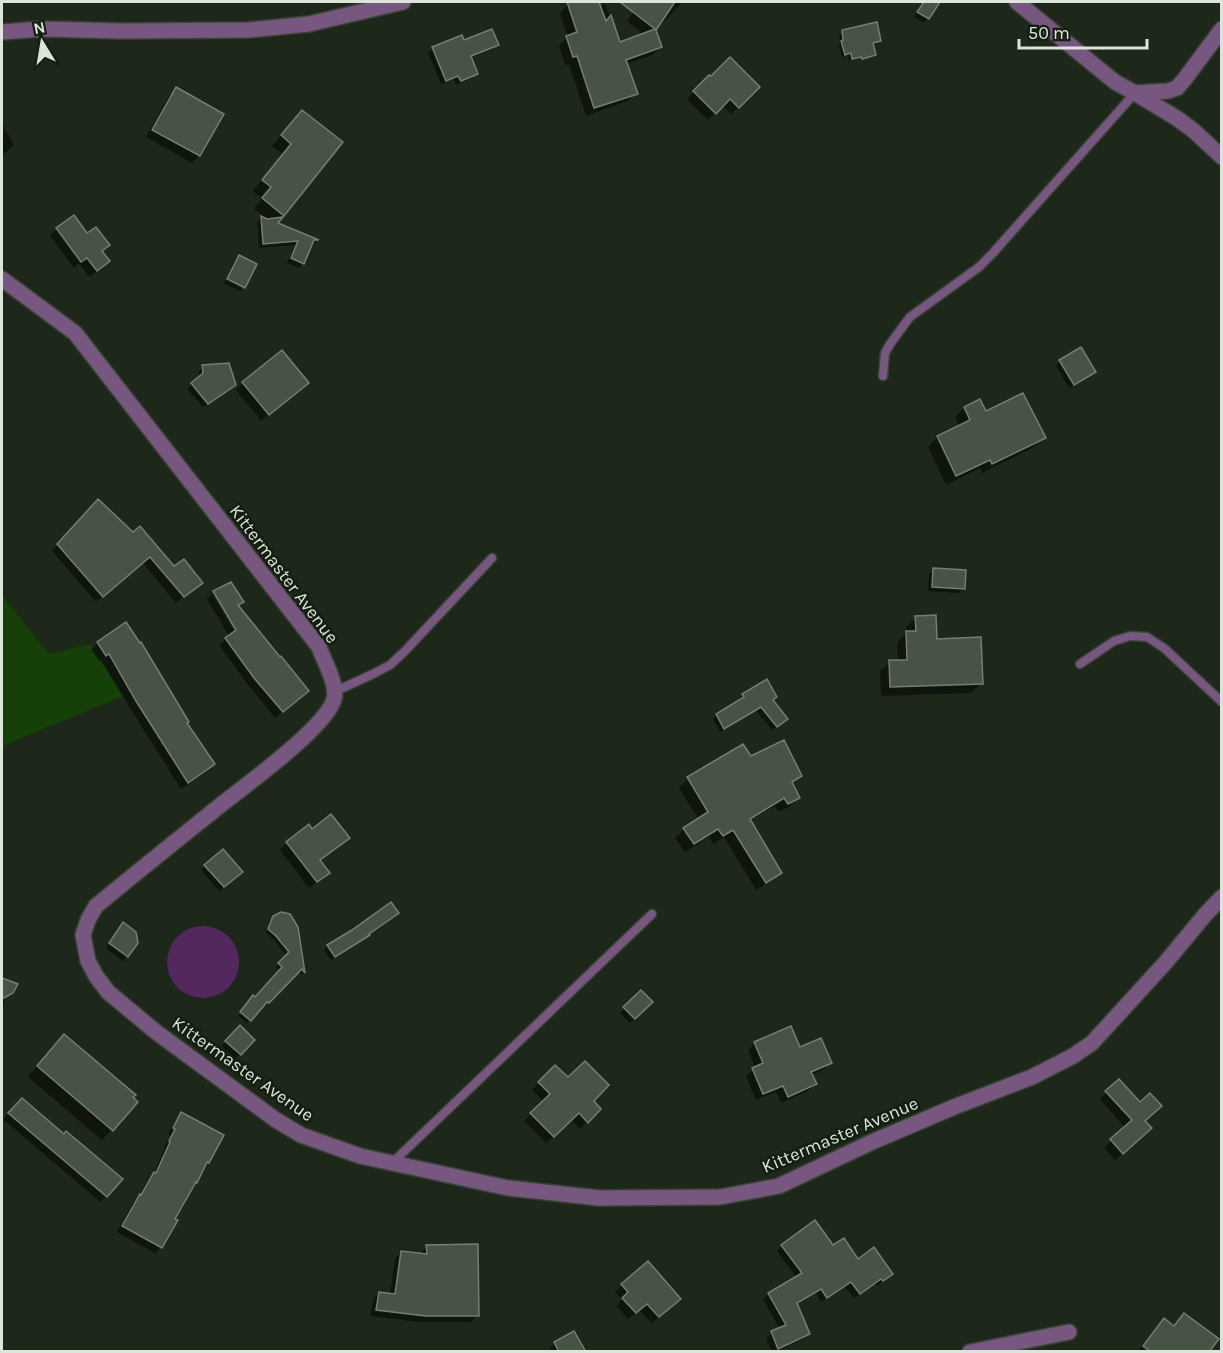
<svg xmlns="http://www.w3.org/2000/svg" width="1223" height="1353" font-family="Karla,sans-serif">
<style>
.green{fill:#154109}
.water{fill:#54275f}
.shadow{fill:#0007}
.building{fill:#475344;stroke:#738070;stroke-width:1.5}
.lines{fill:none;stroke-linecap:round;stroke-linejoin:round}
.lane-casing{stroke:#384235;stroke-width:11}
.street-casing{stroke:#384235;stroke-width:18}
.lane{stroke:#77567f;stroke-width:8}
.street{stroke:#77567f;stroke-width:15}
.labels{text-anchor:middle;dominant-baseline:central;stroke-width:5;stroke-linejoin:round;paint-order:stroke}
.street-label{font-size:18px;fill:#dde4db;stroke:#141e11}
</style>
<rect width="100%" height="100%" fill="#1d281a"/>
<path class="green" d="M 2,595 L 49,654 L 90,644 L 123,696 L 2,746 Z"/>
<circle class="water" cx="203" cy="962" r="36"/>
<g class="shadow">
<path d="M 577,2 L 598,2 L 600,8 L 605,3 L 619,44 L 644,35 L 627,21 L 641,2 L 682,2 L 664,22 L 661,20 L 654,30 L 661,47 L 652,55 L 626,64 L 636,93 L 628,101 L 586,116 L 569,64 L 565,65 L 559,45 L 568,37 L 560,13 L 568,4 Z"/>
<path d="M 924,2 L 939,2 L 928,18 L 924,23 L 914,17 Z"/>
<path d="M 843,32 L 880,40 L 876,44 L 872,45 L 875,55 L 873,57 L 873,55 L 849,61 L 848,56 L 842,57 L 839,46 L 840,44 L 839,35 Z"/>
<path d="M 463,42 L 497,45 L 493,49 L 470,58 L 476,74 L 472,78 L 456,85 L 454,79 L 441,84 L 428,53 L 433,49 Z"/>
<path d="M 709,77 L 758,87 L 731,114 L 722,105 L 708,120 L 687,99 Z"/>
<path d="M 176,89 L 222,114 L 199,155 L 192,163 L 146,137 L 169,96 Z"/>
<path d="M 302,112 L 283,215 L 276,224 L 317,240 L 313,244 L 311,244 L 303,263 L 299,268 L 287,263 L 295,245 L 259,248 L 257,222 L 261,218 L 268,220 L 254,209 L 262,198 L 253,191 L 283,154 L 272,146 Z"/>
<path d="M 2,124 L 14,145 L 2,156 Z"/>
<path d="M 57,229 L 101,252 L 101,268 L 89,277 L 79,263 L 74,268 L 50,236 Z"/>
<path d="M 239,257 L 244,287 L 240,291 L 224,284 L 234,262 Z"/>
<path d="M 1060,361 L 1094,371 L 1090,376 L 1069,388 L 1056,366 Z"/>
<path d="M 203,367 L 230,389 L 203,407 L 187,389 L 199,378 L 199,371 Z"/>
<path d="M 243,383 L 300,390 L 261,421 L 236,390 Z"/>
<path d="M 964,408 L 985,413 L 1044,438 L 1034,447 L 982,473 L 980,468 L 946,485 L 928,447 L 937,437 L 959,427 L 955,417 Z"/>
<path d="M 92,508 L 133,534 L 174,568 L 201,583 L 176,603 L 143,563 L 96,602 L 52,551 Z"/>
<path d="M 934,570 L 963,588 L 959,593 L 928,591 L 929,574 Z"/>
<path d="M 230,584 L 242,602 L 237,606 L 300,697 L 275,718 L 248,685 L 219,645 L 229,636 L 207,599 L 212,594 L 238,637 L 241,635 L 215,593 L 214,593 Z"/>
<path d="M 916,618 L 935,640 L 981,683 L 971,693 L 881,696 L 880,671 L 890,662 L 898,661 L 897,642 L 907,633 L 906,627 Z"/>
<path d="M 98,643 L 186,723 L 213,764 L 207,771 L 181,789 L 130,708 L 101,660 L 99,661 L 91,650 Z"/>
<path d="M 743,695 L 772,701 L 782,723 L 772,730 L 756,710 L 720,732 L 713,719 L 717,715 L 740,701 L 739,699 Z"/>
<path d="M 743,746 L 750,758 L 801,776 L 792,785 L 798,798 L 789,807 L 778,812 L 775,806 L 749,821 L 780,873 L 771,881 L 756,890 L 724,837 L 713,844 L 709,837 L 685,852 L 675,838 L 684,829 L 699,820 L 679,788 L 688,779 Z"/>
<path d="M 312,831 L 348,838 L 319,861 L 328,873 L 309,888 L 280,850 L 287,843 Z"/>
<path d="M 205,866 L 236,876 L 219,891 L 201,870 Z"/>
<path d="M 273,917 L 297,927 L 303,972 L 301,975 L 298,971 L 265,1005 L 263,1004 L 247,1023 L 238,1016 L 250,1001 L 255,999 L 280,971 L 276,967 L 287,956 L 273,939 L 266,933 L 270,921 Z"/>
<path d="M 123,924 L 136,943 L 123,961 L 106,948 L 118,928 Z"/>
<path d="M 364,939 L 331,960 L 324,950 L 328,946 Z"/>
<path d="M 2,981 L 16,985 L 12,992 L 5,998 L 2,1013 Z"/>
<path d="M 641,992 L 651,1002 L 630,1023 L 620,1013 Z"/>
<path d="M 240,1027 L 253,1040 L 235,1059 L 222,1046 Z"/>
<path d="M 755,1043 L 799,1049 L 831,1063 L 823,1070 L 811,1075 L 815,1084 L 808,1091 L 781,1103 L 776,1092 L 756,1100 L 746,1076 L 755,1068 L 748,1050 Z"/>
<path d="M 55,1045 L 136,1102 L 102,1140 L 28,1077 Z"/>
<path d="M 555,1067 L 599,1109 L 580,1129 L 571,1119 L 546,1143 L 524,1121 L 544,1102 L 532,1090 Z"/>
<path d="M 1107,1092 L 1144,1121 L 1143,1135 L 1115,1160 L 1104,1148 L 1125,1128 L 1100,1099 Z"/>
<path d="M 22,1100 L 64,1136 L 106,1196 L 100,1202 L 3,1119 Z"/>
<path d="M 182,1114 L 208,1162 L 203,1167 L 173,1219 L 161,1247 L 155,1253 L 117,1232 L 134,1201 L 138,1198 L 148,1180 L 153,1175 L 165,1148 L 164,1147 L 171,1136 L 168,1134 L 176,1120 Z"/>
<path d="M 427,1246 L 477,1315 L 471,1322 L 419,1322 L 370,1316 L 373,1300 L 379,1293 L 390,1295 L 395,1259 L 401,1252 L 421,1255 L 421,1253 Z"/>
<path d="M 782,1246 L 833,1247 L 858,1261 L 892,1273 L 877,1286 L 875,1283 L 854,1298 L 845,1287 L 821,1302 L 816,1293 L 796,1305 L 808,1334 L 803,1339 L 776,1352 L 772,1352 L 766,1338 L 772,1333 L 780,1329 L 763,1300 L 768,1294 L 797,1278 L 777,1251 Z"/>
<path d="M 622,1285 L 672,1306 L 652,1323 L 639,1310 L 628,1319 L 616,1306 L 622,1300 L 615,1292 Z"/>
<path d="M 1184,1315 L 1209,1352 L 1138,1352 L 1155,1329 L 1164,1320 L 1173,1327 Z"/>
<path d="M 573,1333 L 581,1352 L 552,1352 L 550,1348 L 555,1343 Z"/>
</g>
<g class="building">
<path d="M 567,2 L 599,2 L 606,21 L 611,15 L 620,42 L 655,29 L 620,2 L 675,2 L 656,30 L 662,47 L 626,60 L 638,94 L 594,108 L 577,56 L 573,57 L 566,36 L 577,32 Z"/>
<path d="M 924,2 L 940,2 L 929,19 L 917,12 Z"/>
<path d="M 877,22 L 881,41 L 873,43 L 876,55 L 862,59 L 861,57 L 852,59 L 851,53 L 845,55 L 841,41 L 843,40 L 842,30 Z"/>
<path d="M 492,29 L 499,45 L 471,56 L 478,74 L 461,81 L 458,76 L 446,81 L 432,47 L 462,35 L 464,40 Z"/>
<path d="M 730,57 L 760,87 L 739,108 L 730,99 L 716,114 L 693,91 L 709,75 L 711,76 Z"/>
<path d="M 176,87 L 224,114 L 200,156 L 152,130 Z"/>
<path d="M 302,110 L 343,142 L 284,216 L 262,198 L 271,187 L 262,180 L 291,144 L 281,135 Z"/>
<path d="M 74,215 L 87,233 L 96,227 L 110,245 L 102,251 L 110,261 L 97,271 L 87,258 L 81,262 L 56,228 Z"/>
<path d="M 261,216 L 267,219 L 283,217 L 278,223 L 319,240 L 314,240 L 304,264 L 291,258 L 298,241 L 263,244 Z"/>
<path d="M 239,255 L 257,264 L 245,288 L 227,279 Z"/>
<path d="M 1081,347 L 1096,372 L 1074,385 L 1059,360 Z"/>
<path d="M 282,350 L 309,383 L 269,415 L 242,382 Z"/>
<path d="M 229,363 L 236,385 L 208,404 L 191,383 L 203,373 L 202,365 Z"/>
<path d="M 1023,393 L 1046,438 L 992,464 L 990,460 L 956,476 L 937,436 L 970,420 L 964,407 L 980,399 L 986,411 Z"/>
<path d="M 98,499 L 133,532 L 140,526 L 174,566 L 184,559 L 203,583 L 184,597 L 150,557 L 103,597 L 57,544 Z"/>
<path d="M 933,568 L 966,570 L 965,589 L 932,587 Z"/>
<path d="M 231,582 L 244,602 L 238,605 L 280,657 L 281,656 L 309,691 L 283,712 L 254,678 L 225,638 L 236,630 L 213,591 Z"/>
<path d="M 936,615 L 937,639 L 981,637 L 983,684 L 890,687 L 889,660 L 907,660 L 906,631 L 916,631 L 915,616 Z"/>
<path d="M 126,622 L 140,643 L 141,642 L 189,722 L 187,723 L 215,764 L 188,783 L 136,701 L 109,654 L 106,656 L 97,642 Z"/>
<path d="M 767,679 L 777,697 L 773,700 L 788,719 L 777,727 L 761,707 L 724,729 L 716,714 L 744,697 L 742,694 Z"/>
<path d="M 784,740 L 802,776 L 792,782 L 800,798 L 788,804 L 784,798 L 750,819 L 782,873 L 766,883 L 733,830 L 723,836 L 718,829 L 694,844 L 683,828 L 708,812 L 687,777 L 743,744 L 751,756 Z"/>
<path d="M 331,814 L 350,838 L 320,860 L 330,873 L 317,882 L 286,842 L 309,824 L 312,829 Z"/>
<path d="M 223,849 L 243,872 L 224,887 L 204,865 Z"/>
<path d="M 391,902 L 399,913 L 369,934 L 370,935 L 335,957 L 327,945 L 352,930 Z"/>
<path d="M 281,912 L 290,914 L 298,927 L 305,973 L 302,969 L 269,1003 L 267,1002 L 251,1021 L 240,1012 L 253,995 L 255,997 L 282,967 L 278,963 L 289,952 L 276,936 L 268,929 L 273,916 Z"/>
<path d="M 123,922 L 136,932 L 137,937 L 138,943 L 128,957 L 109,943 Z"/>
<path d="M 2,978 L 18,984 L 13,993 L 2,999 Z"/>
<path d="M 641,990 L 653,1002 L 635,1019 L 623,1007 Z"/>
<path d="M 240,1025 L 255,1040 L 241,1055 L 225,1041 Z"/>
<path d="M 791,1026 L 800,1047 L 821,1038 L 832,1063 L 811,1072 L 817,1084 L 788,1097 L 783,1086 L 763,1094 L 752,1068 L 763,1063 L 754,1042 Z"/>
<path d="M 64,1034 L 136,1095 L 133,1097 L 138,1102 L 113,1131 L 37,1066 Z"/>
<path d="M 585,1061 L 609,1085 L 594,1101 L 601,1109 L 588,1123 L 579,1113 L 554,1137 L 530,1113 L 550,1094 L 538,1082 L 555,1065 L 568,1077 Z"/>
<path d="M 1119,1079 L 1140,1102 L 1150,1093 L 1162,1106 L 1145,1121 L 1152,1128 L 1123,1154 L 1110,1139 L 1132,1120 L 1105,1091 Z"/>
<path d="M 22,1098 L 64,1134 L 66,1131 L 123,1179 L 107,1197 L 8,1113 Z"/>
<path d="M 181,1112 L 224,1135 L 209,1163 L 207,1162 L 197,1183 L 196,1182 L 175,1219 L 178,1220 L 162,1248 L 122,1226 L 140,1194 L 141,1195 L 154,1172 L 156,1173 L 170,1142 L 169,1141 L 175,1129 L 173,1128 Z"/>
<path d="M 815,1220 L 833,1245 L 844,1238 L 858,1259 L 874,1247 L 893,1274 L 883,1281 L 881,1279 L 860,1294 L 851,1282 L 827,1298 L 821,1289 L 797,1303 L 810,1334 L 778,1349 L 771,1331 L 786,1325 L 768,1293 L 802,1273 L 781,1245 Z"/>
<path d="M 478,1244 L 479,1316 L 426,1316 L 376,1310 L 379,1292 L 395,1294 L 401,1251 L 427,1254 L 426,1245 Z"/>
<path d="M 648,1261 L 681,1299 L 659,1317 L 647,1304 L 636,1313 L 622,1298 L 628,1292 L 621,1284 Z"/>
<path d="M 1184,1313 L 1219,1339 L 1209,1352 L 1151,1352 L 1143,1346 L 1164,1318 L 1174,1326 Z"/>
<path d="M 574,1331 L 586,1352 L 559,1352 L 554,1342 Z"/>
</g>
<g class="lines">
<defs>
<g id="lane">
<path d="M 883,376 L 885,353 L 890,344 L 910,317 L 979,267 L 993,253 L 1135,93"/>
<path d="M 1080,664 L 1114,641 L 1130,636 L 1147,637 L 1164,648 L 1222,702"/>
<path d="M 336,691 L 373,674 L 390,665 L 405,651 L 492,558"/>
<path d="M 392,1163 L 652,914"/>
</g>
<g id="street">
<path d="M 1017,2 L 1115,82 L 1135,93 L 1178,119 L 1194,131 L 1222,157"/>
<path d="M 2,32 L 41,29 L 122,31 L 249,30 L 309,24 L 403,2"/>
<path d="M 1135,93 L 1168,91 L 1177,88 L 1184,80 L 1222,29"/>
<path d="M 2,279 L 75,333 L 319,647 C 324,661 338,685 334,699 C 327,727 243,787 217,808 C 177,840 136,873 96,906 L 88,920 L 83,935 L 88,961 L 96,976 L 108,992 L 156,1032 L 276,1120 L 301,1135 L 360,1156 L 508,1188 L 599,1198 L 720,1197 L 779,1186 L 872,1142 L 954,1107 L 1032,1077 L 1073,1056 L 1092,1043 L 1166,962 L 1204,916 L 1222,897"/>
<path d="M 970,1352 L 1069,1332"/>
</g>
</defs>
<use href="#lane" class="lane-casing"/>
<use href="#street" class="street-casing"/>
<use href="#lane" class="lane"/>
<use href="#street" class="street"/>
</g>
<g class="labels">
<g class="street-label">
<text transform="translate(284 574) rotate(53)">Kittermaster Avenue</text>
<text transform="translate(243 1069) rotate(35)">Kittermaster Avenue</text>
<text transform="translate(840 1135) rotate(-23)">Kittermaster Avenue</text>
</g>
</g>
<rect width="1223" height="1353" fill="none" stroke="#dde4db" stroke-width="6"/>
<g transform="translate(42 42) rotate(349)" stroke="#141e11" stroke-width="4.5" paint-order="stroke">
<path d="M0-4.5L10 22L0 15L-10 22Z" fill="#dde4db"/>
<text y="-9" font-size="16" font-weight="bold" text-anchor="middle" fill="#dde4db">N</text>
</g>
<path d="M1019 39v9h128v-9" fill="none" stroke="#dde4db" stroke-width="3"/>
<text x="1028" y="39" font-size="18" fill="#dde4db" stroke="#141e11" stroke-width="4.5" paint-order="stroke">50 m</text>
</svg>
